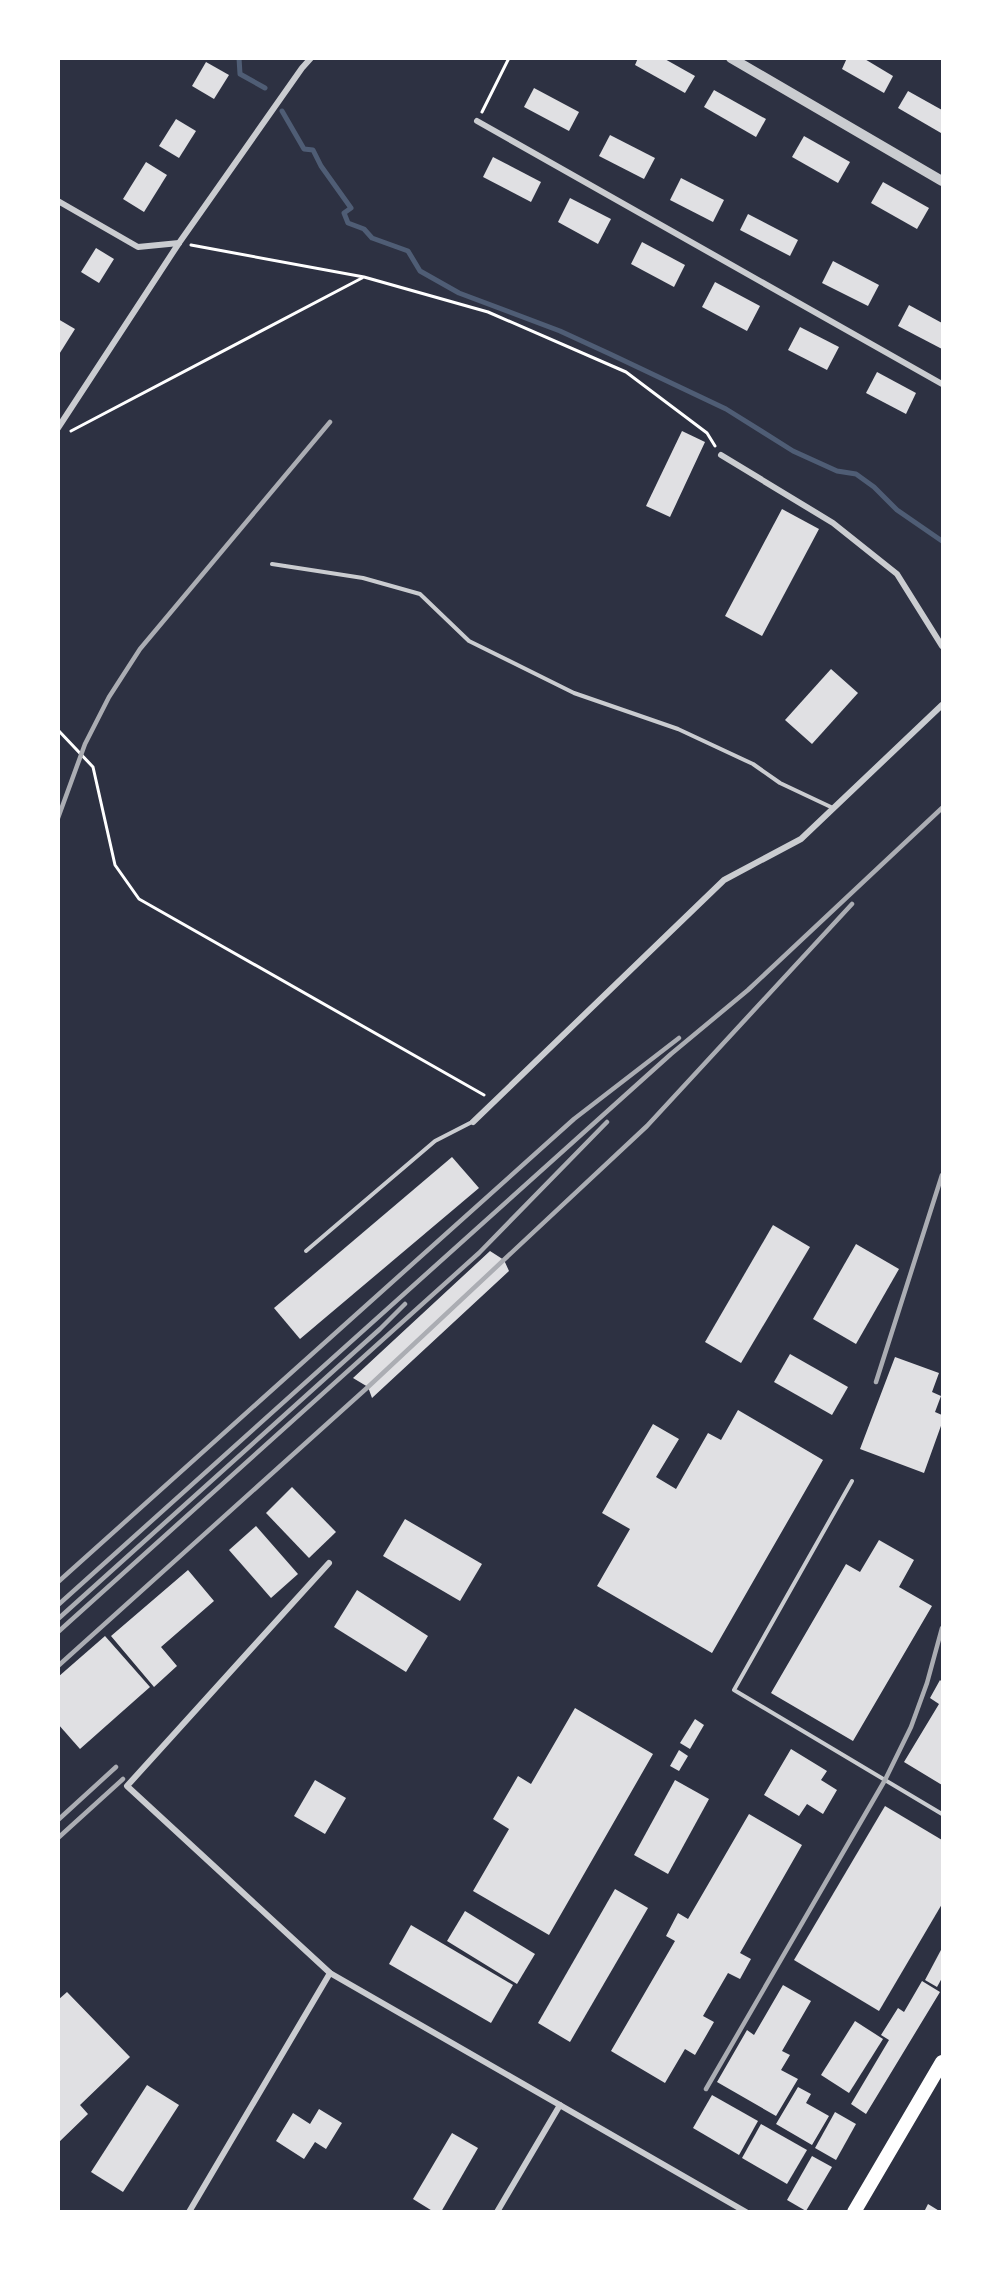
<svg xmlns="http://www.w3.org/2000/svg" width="1001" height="2270" font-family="'Alegreya Sans',sans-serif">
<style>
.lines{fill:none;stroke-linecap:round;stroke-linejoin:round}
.stream{stroke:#4f5d75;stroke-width:5}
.building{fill:#e0e0e3}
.path{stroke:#fff;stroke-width:3}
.service{stroke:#caccd0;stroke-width:4}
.minor{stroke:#caccd0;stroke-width:6}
.tertiary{stroke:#caccd0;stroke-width:10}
.primary{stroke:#fff;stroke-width:14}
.rail{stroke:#abadb3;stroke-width:4.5}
</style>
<rect width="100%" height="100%" fill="#2d3142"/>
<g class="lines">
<g class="stream">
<path d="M 239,58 L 240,74 L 265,88"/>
<path d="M 282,111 L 304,149 L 313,150 L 321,166 L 351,208 L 344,213 L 348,223 L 364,229 L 372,238 L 408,251 L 420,271 L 459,293 L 560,331 L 610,354 L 726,409 L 793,451 L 837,471 L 856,474 L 874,487 L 897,510 L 942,541"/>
</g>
</g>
<g class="building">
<path d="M 638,58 L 663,58 L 695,76 L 685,93 L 635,65 Z"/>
<path d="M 847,58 L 863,58 L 893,76 L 884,93 L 842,69 Z"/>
<path d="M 206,62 L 229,75 L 214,99 L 192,86 Z"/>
<path d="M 534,88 L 579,112 L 569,131 L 524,107 Z"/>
<path d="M 714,90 L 766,119 L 756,137 L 704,107 Z"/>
<path d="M 908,91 L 942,110 L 941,133 L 898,108 Z"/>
<path d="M 176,119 L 196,131 L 179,158 L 159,146 Z"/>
<path d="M 610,135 L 655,158 L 644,179 L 599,156 Z"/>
<path d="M 804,136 L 850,162 L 838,183 L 792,157 Z"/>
<path d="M 493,157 L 541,182 L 531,202 L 483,177 Z"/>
<path d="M 146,162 L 167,175 L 144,212 L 123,199 Z"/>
<path d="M 681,178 L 724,200 L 713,222 L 670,200 Z"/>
<path d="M 883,182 L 929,208 L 917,229 L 871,203 Z"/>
<path d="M 570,198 L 611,219 L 598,244 L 558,222 Z"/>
<path d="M 748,214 L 798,240 L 790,256 L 740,230 Z"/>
<path d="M 642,242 L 685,265 L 674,287 L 631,264 Z"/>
<path d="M 96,248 L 114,259 L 99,283 L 81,272 Z"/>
<path d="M 833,261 L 879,285 L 868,306 L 822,283 Z"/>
<path d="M 715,282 L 760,306 L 747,331 L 702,307 Z"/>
<path d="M 909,305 L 942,323 L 942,349 L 898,326 Z"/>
<path d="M 58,319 L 75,329 L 58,356 Z"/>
<path d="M 800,327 L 839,347 L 827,370 L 788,350 Z"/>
<path d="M 877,372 L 916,393 L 906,414 L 866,393 Z"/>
<path d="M 682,431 L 705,442 L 670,517 L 646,506 Z"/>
<path d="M 782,509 L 819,529 L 762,636 L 725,616 Z"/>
<path d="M 831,669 L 858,693 L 812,744 L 785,720 Z"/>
<path d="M 452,1157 L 479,1188 L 300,1339 L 274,1308 Z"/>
<path d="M 773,1225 L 810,1247 L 741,1363 L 705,1342 Z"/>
<path d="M 856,1244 L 899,1269 L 856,1344 L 813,1319 Z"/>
<path d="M 490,1251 L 504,1260 L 509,1271 L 372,1398 L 368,1387 L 353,1378 Z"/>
<path d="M 790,1354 L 848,1387 L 832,1415 L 774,1382 Z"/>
<path d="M 895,1357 L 939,1373 L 932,1392 L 941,1396 L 935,1412 L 942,1415 L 942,1423 L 924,1473 L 860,1449 Z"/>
<path d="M 738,1410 L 823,1460 L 712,1653 L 597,1586 L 630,1529 L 602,1513 L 653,1424 L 679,1439 L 656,1477 L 676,1489 L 708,1433 L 721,1440 Z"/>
<path d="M 292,1487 L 336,1532 L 309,1558 L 266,1513 Z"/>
<path d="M 405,1519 L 482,1564 L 460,1601 L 383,1556 Z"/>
<path d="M 256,1526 L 298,1574 L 271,1598 L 229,1550 Z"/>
<path d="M 879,1540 L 914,1560 L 899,1587 L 932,1606 L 853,1741 L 771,1693 L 846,1564 L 860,1572 Z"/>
<path d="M 188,1570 L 214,1601 L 161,1647 L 177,1666 L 154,1687 L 111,1636 Z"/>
<path d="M 357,1590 L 428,1636 L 406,1672 L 334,1627 Z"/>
<path d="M 105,1636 L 150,1687 L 80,1749 L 58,1724 L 58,1677 Z"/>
<path d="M 940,1680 L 942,1682 L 942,1785 L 904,1762 L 939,1704 L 930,1698 Z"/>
<path d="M 575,1708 L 653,1754 L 549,1935 L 473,1891 L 509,1829 L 493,1819 L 518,1776 L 531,1784 Z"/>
<path d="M 695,1719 L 704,1725 L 690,1749 L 680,1743 Z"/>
<path d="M 791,1749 L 827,1771 L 821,1780 L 837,1790 L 823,1814 L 807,1804 L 799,1816 L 764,1795 Z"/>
<path d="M 679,1750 L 688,1756 L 679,1771 L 670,1766 Z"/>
<path d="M 315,1780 L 346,1798 L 325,1834 L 294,1816 Z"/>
<path d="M 675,1780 L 709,1799 L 668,1874 L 634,1855 Z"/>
<path d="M 885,1806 L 942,1840 L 942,1904 L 879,2011 L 794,1960 Z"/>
<path d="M 749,1814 L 802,1845 L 740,1953 L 751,1959 L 740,1979 L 728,1973 L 703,2016 L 714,2022 L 695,2055 L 685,2049 L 665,2083 L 611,2051 L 675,1941 L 666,1936 L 678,1913 L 688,1919 Z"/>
<path d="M 615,1889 L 648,1908 L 570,2042 L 538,2023 Z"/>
<path d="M 465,1911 L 535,1954 L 517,1984 L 447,1941 Z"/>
<path d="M 411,1925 L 513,1985 L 491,2023 L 389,1964 Z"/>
<path d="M 942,1948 L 942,1978 L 937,1987 L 925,1980 Z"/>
<path d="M 922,1981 L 940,1992 L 866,2114 L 851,2104 L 889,2040 L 881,2035 L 898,2008 L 904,2012 Z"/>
<path d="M 783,1985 L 811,2001 L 782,2051 L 790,2055 L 781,2070 L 798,2079 L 776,2116 L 717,2082 L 747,2030 L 754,2035 Z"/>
<path d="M 67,1992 L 130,2057 L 80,2105 L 88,2114 L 58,2143 L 58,2000 Z"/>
<path d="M 855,2021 L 883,2039 L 849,2093 L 821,2075 Z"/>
<path d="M 147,2085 L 179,2105 L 123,2192 L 91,2172 Z"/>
<path d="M 798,2087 L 811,2094 L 806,2103 L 829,2116 L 812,2145 L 776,2124 Z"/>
<path d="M 712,2095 L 758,2121 L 739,2155 L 693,2128 Z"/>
<path d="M 319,2109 L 342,2123 L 326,2149 L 315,2142 L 304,2159 L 276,2141 L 293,2113 L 310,2124 Z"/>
<path d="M 835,2112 L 856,2124 L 836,2160 L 815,2148 Z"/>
<path d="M 761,2124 L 807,2150 L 787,2184 L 742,2158 Z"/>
<path d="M 452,2133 L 478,2148 L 441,2212 L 434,2212 L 413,2199 Z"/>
<path d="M 812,2156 L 832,2167 L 806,2211 L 787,2200 Z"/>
<path d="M 928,2204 L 941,2212 L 924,2212 Z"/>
</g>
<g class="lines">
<g class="path">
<path d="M 482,112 L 509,58"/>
<path d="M 191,245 L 364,277 L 488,312 L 626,372 L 707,433 L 715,446"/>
<path d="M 71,431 L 362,278"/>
<path d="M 58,730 L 93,767 L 115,865 L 139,899 L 484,1095"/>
</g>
<g class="service">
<path d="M 272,564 L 363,578 L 420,594 L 469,641 L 574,693 L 678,729 L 753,764 L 780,783 L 833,808"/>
<path d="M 306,1251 L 435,1141 L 472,1122"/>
<path d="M 852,1481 L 734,1690 L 942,1814"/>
</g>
<g class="minor">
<path d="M 477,121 L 942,384"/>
<path d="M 58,201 L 138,247 L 179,243"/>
<path d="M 58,428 L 179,243 L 302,68 L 311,58"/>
<path d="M 721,455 L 833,523 L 897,574 L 942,646"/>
<path d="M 473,1122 L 724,880 L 801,839 L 942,705"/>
<path d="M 329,1563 L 127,1786 L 330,1973 L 746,2212"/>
<path d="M 189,2212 L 330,1973"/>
<path d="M 497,2212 L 560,2105"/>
</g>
<path class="tertiary" d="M 731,58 L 942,181"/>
<path class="primary" d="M 854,2212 L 942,2062"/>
<g class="rail">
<path d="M 58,818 L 85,744 L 109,697 L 140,649 L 330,422"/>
<path d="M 876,1382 L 942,1175"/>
<path d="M 58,1582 L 574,1119 L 679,1038"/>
<path d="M 58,1605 L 671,1054 L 748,990 L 942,808"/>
<path d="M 58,1619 L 380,1329 L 405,1304"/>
<path d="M 58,1632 L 479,1253 L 607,1122"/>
<path d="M 58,1666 L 368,1387 L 647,1126 L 852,904"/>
<path d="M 58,1820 L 116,1767"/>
<path d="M 58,1838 L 123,1779"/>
<path d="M 706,2089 L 885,1780 L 911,1727 L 927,1683 L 942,1628"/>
</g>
</g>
<rect width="1001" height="2270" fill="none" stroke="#ffffff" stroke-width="120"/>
</svg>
